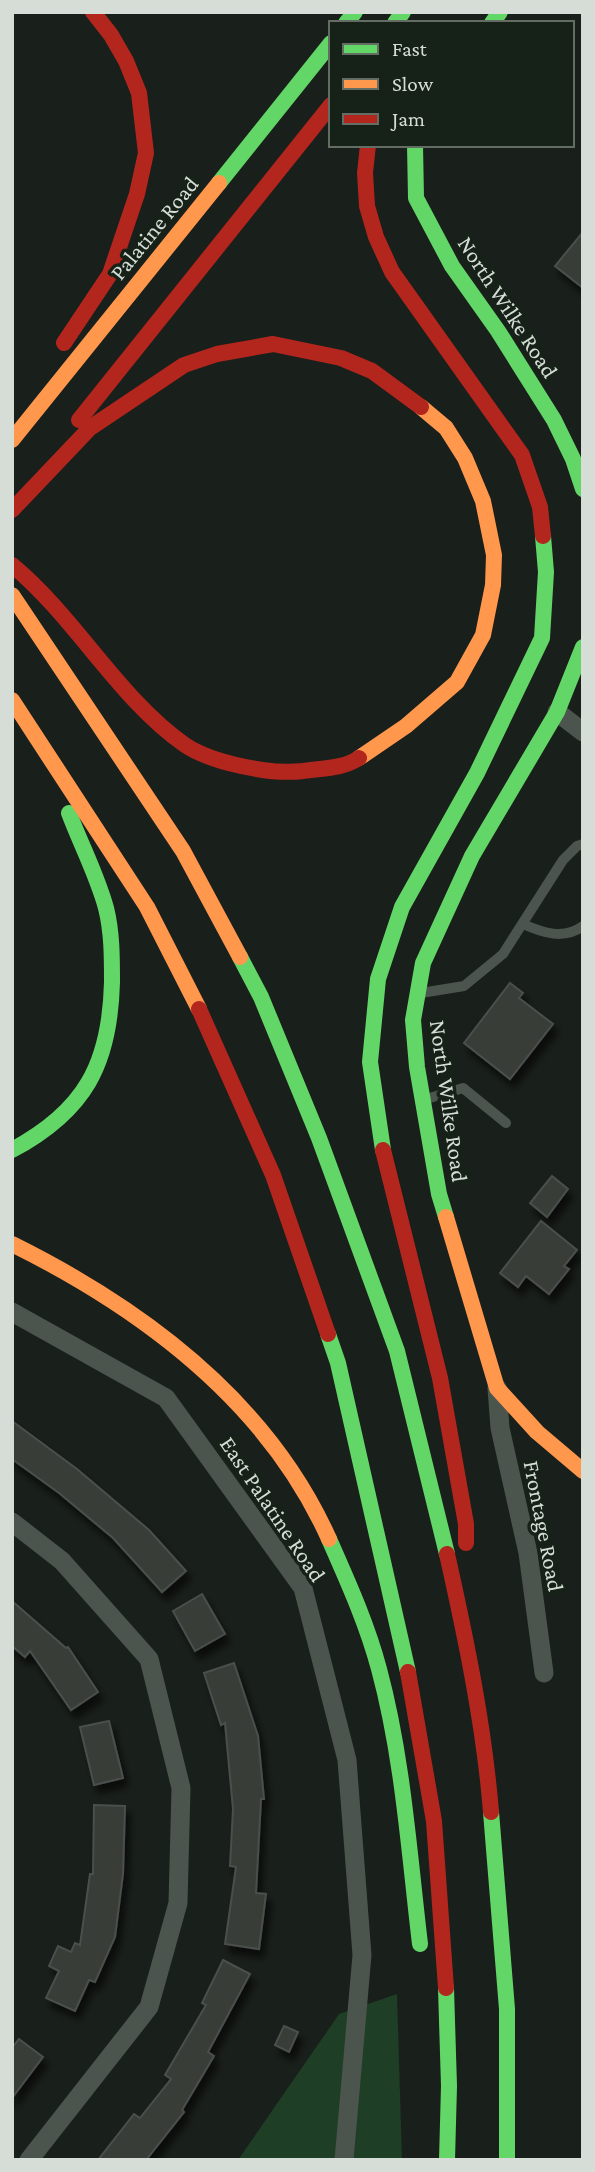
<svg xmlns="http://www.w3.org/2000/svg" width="595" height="2172" font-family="'Crimson Pro',serif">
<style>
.green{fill:#1e3e26}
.building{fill:#383d39;stroke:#4a4f4c;stroke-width:2;filter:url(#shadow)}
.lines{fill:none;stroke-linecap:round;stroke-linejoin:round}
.lane{stroke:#4b544d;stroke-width:10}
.street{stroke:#4b544d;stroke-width:19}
.fast{stroke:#63d668;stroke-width:16}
.slow{stroke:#ff974d;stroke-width:16}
.jam{stroke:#b3261e;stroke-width:16}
.labels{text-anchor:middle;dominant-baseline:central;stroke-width:7;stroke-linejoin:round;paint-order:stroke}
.street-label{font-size:23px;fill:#d6ddd7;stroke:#162218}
</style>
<defs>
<filter id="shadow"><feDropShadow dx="4.5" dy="8" stdDeviation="3.5" flood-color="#0009"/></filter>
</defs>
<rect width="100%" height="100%" fill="#191f1a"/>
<path class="green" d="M 397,1994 L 402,2160 L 238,2160 L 339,2014 Z"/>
<g class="building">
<path d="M 583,232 L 583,288 L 555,266 Z"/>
<path d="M 510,983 L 523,993 L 519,998 L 553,1024 L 510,1079 L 464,1043 Z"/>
<path d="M 552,1176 L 568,1189 L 547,1217 L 530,1203 Z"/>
<path d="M 541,1221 L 577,1250 L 564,1266 L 569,1269 L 549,1294 L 526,1276 L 518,1287 L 500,1273 Z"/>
<path d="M 12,1421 L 77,1469 L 149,1530 L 186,1571 L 162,1592 L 113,1538 L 59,1493 L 12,1459 Z"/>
<path d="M 202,1594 L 225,1634 L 195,1651 L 173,1611 Z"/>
<path d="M 12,1601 L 66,1648 L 68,1647 L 98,1692 L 71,1710 L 30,1651 L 25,1657 L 12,1646 Z"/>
<path d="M 234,1663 L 258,1736 L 264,1799 L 261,1799 L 256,1893 L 266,1894 L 259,1949 L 225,1944 L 236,1867 L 230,1866 L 233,1809 L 225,1723 L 221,1725 L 204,1673 Z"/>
<path d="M 109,1721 L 123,1778 L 94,1785 L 80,1727 Z"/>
<path d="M 94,1805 L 125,1806 L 123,1874 L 115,1937 L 95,1982 L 89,1980 L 75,2011 L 46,1998 L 59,1971 L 49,1966 L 58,1946 L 71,1952 L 75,1943 L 80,1945 L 90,1874 L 93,1874 Z"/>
<path d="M 223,1960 L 250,1974 L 208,2052 L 214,2056 L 182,2110 L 184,2112 L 146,2160 L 98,2160 L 134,2114 L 140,2118 L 171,2079 L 165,2075 L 206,2005 L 202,2003 Z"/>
<path d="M 284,2026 L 298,2032 L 289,2052 L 275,2045 Z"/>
<path d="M 19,2039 L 43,2057 L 12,2098 L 12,2048 Z"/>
</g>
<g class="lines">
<g class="lane">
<path d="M 523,924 C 543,933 564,940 583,926"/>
<path d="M 421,993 L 464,986 L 503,954 L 563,860 L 577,846 L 583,844"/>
<path d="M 423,1100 L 463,1088 L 506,1123"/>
</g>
<g class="street">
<path d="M 557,712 L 583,732"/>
<path d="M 12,1312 L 166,1398 L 303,1588 L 347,1760 L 362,1955 L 344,2160"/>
<path d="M 497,1388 L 500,1428 L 528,1553 L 544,1673"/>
<path d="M 12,1522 L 62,1561 L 149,1659 L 181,1788 L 178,1903 L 149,2007 L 29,2160"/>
</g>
<g class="fast">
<path d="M 346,23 L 355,12"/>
<path d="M 395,23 L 403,12"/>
<path d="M 492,23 L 500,12"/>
<path d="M 415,145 L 416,198 L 452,266 L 498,331 L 554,420 L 573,459 L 583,489"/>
<path d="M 219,183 L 331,43"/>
<path d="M 240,957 L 261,997 L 319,1138 L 397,1351 L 447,1554"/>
<path d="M 12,1150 C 85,1111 110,1064 112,982 C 112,957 112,932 106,908 C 97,875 81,845 69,813"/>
<path d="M 383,1150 L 370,1062 L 378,979 L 402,907 L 477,773 L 542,638 L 546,572 L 543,536"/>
<path d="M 446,1217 L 439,1194 L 417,1067 L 413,1020 L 423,963 L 472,856 L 557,712 L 583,647"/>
<path d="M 328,1334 L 338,1363 L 408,1672"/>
<path d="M 329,1539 C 348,1582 367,1624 379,1669 C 403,1758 409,1852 420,1944"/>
<path d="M 491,1812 L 507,2009 L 507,2160"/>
<path d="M 446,1988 L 449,2086 L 447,2160"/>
</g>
<g class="slow">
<path d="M 12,440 L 219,183"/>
<path d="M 12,595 L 183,851 L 240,957"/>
<path d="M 12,700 L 147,907 L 199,1009"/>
<path d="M 359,758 L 406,726 L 457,682 L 483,635 L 493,585 L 494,555 L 483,501 L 465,458 L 446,428 L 421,407"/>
<path d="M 446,1217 L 497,1388 L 537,1432 L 583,1471"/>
<path d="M 12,1244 C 143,1309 268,1402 329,1539"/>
</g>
<g class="jam">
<path d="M 368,145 L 365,173 L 367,206 L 376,237 L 392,272 L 522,455 L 540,507 L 543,536"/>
<path d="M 64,343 L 110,274 L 137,194 L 146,153 L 139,93 L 126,61 L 111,35 L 93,12"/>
<path d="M 79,420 L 331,105"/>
<path d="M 12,510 L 90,428 L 184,365 L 217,354 L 273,344 L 341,358 L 372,371 L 421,407"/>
<path d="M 12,565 C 75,617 119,699 185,745 C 212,763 271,775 303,771 C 322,768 343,769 359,758"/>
<path d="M 199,1009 L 273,1175 L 328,1334"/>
<path d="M 383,1150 L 440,1378 L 466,1524 L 466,1543"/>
<path d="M 447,1554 C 466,1639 484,1725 491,1812"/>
<path d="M 408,1672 L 434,1821 L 446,1988"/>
</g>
</g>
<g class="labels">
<g class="street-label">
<text transform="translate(154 228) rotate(-51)">Palatine Road</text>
<text transform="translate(508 307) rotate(57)">North Wilke Road</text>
<text transform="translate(449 1101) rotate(82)">North Wilke Road</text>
<text transform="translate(273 1509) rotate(56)">East Palatine Road</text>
<text transform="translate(544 1526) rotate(79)">Frontage Road</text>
</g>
</g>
<rect width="595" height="2172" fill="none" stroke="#d6ddd7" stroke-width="28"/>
<rect x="329" y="21" width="245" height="126" fill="#162218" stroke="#636d64" stroke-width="2"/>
<rect x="343" y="44" width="35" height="10" fill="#63d668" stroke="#636d64" stroke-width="2"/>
<text x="392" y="56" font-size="21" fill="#d6ddd7">Fast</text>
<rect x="343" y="79" width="35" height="10" fill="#ff974d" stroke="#636d64" stroke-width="2"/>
<text x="392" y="91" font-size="21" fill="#d6ddd7">Slow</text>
<rect x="343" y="114" width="35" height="10" fill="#b3261e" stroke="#636d64" stroke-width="2"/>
<text x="392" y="126" font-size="21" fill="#d6ddd7">Jam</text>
</svg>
